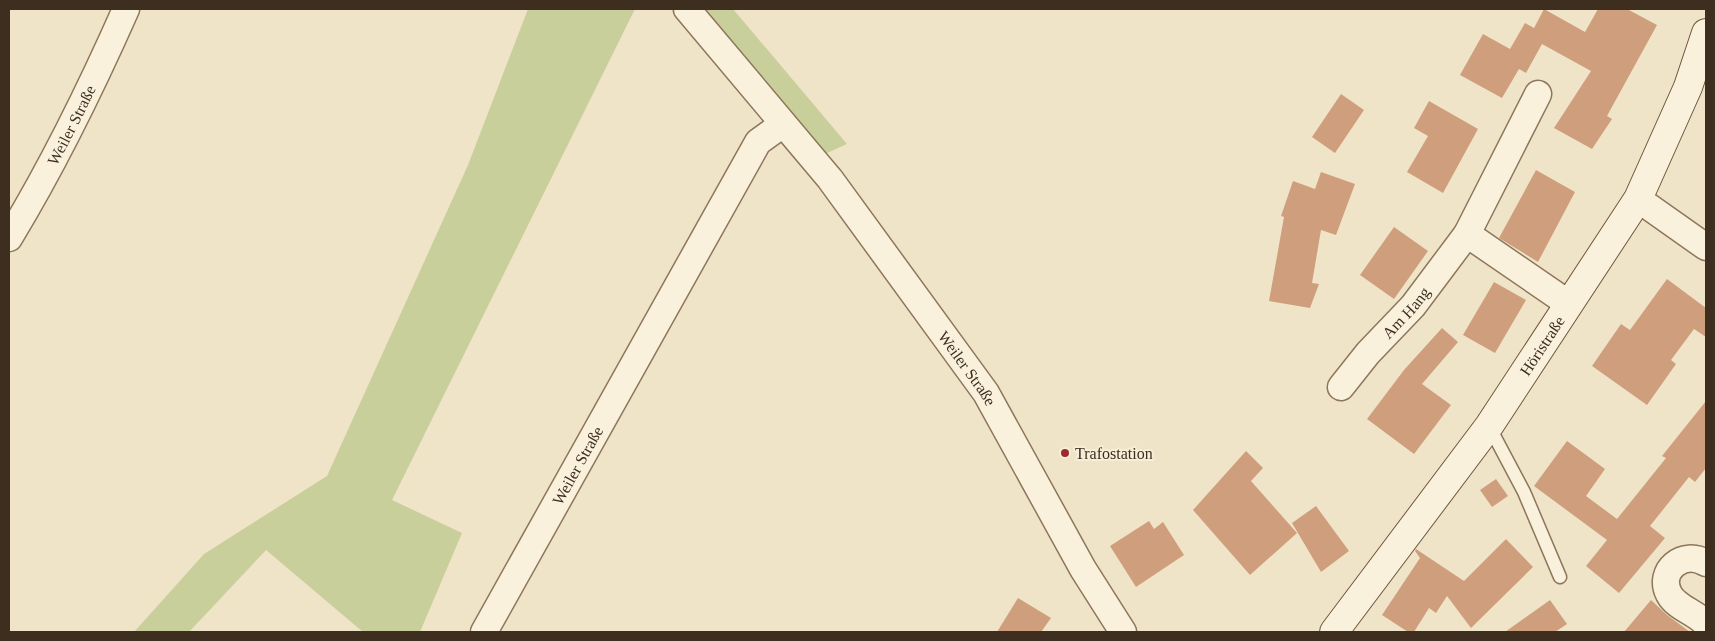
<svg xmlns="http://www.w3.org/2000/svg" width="1715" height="641" font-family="Georgia,serif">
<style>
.green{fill:#c9cf9b}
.building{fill:#cf9f7d}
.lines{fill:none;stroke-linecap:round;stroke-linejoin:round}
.service-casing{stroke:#8d765c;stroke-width:15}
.minor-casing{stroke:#8d765c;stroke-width:29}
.secondary-casing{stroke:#6f573f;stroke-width:30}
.service{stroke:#faf1dc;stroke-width:12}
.minor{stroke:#faf1dc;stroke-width:26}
.secondary{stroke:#faf1dc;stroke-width:28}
.poi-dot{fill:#9e2a2b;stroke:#f7eed8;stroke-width:2}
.labels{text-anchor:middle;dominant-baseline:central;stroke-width:4;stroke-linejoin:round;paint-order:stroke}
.street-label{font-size:16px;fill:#3d2e20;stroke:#f7eed8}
.poi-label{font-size:16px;fill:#3d2e20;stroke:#f7eed8;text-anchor:start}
</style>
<rect width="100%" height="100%" fill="#f0e4c8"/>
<g class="green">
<path d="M 528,9 L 635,9 L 392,500 L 462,533 L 420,632 L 363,632 L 266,550 L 189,632 L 134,632 L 204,554 L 327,476 L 468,165 Z"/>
<path d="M 706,9 L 733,9 L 847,144 L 825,154 Z"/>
</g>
<g class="building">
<path d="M 1544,9 L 1585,32 L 1598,9 L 1627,9 L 1657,25 L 1607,116 L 1612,119 L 1592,149 L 1554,128 L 1591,71 L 1542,44 L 1526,73 L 1519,69 L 1502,98 L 1460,75 L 1483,34 L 1510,49 L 1525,23 L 1534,28 Z"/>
<path d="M 1341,94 L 1364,110 L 1335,153 L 1312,137 Z"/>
<path d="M 1429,101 L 1478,129 L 1443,193 L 1407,172 L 1428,136 L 1414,128 Z"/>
<path d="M 1536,170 L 1575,192 L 1538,262 L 1499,238 Z"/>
<path d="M 1321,172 L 1355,184 L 1336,235 L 1321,230 L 1312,283 L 1319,284 L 1310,308 L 1269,301 L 1284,217 L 1281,216 L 1293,181 L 1315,189 Z"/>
<path d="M 1394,227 L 1428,251 L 1394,299 L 1360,275 Z"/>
<path d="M 1667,279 L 1706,308 L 1706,337 L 1694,329 L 1671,360 L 1676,364 L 1647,405 L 1592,366 L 1621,324 L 1630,330 Z"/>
<path d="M 1494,282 L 1526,300 L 1495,353 L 1463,335 Z"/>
<path d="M 1442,328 L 1458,342 L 1422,384 L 1451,405 L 1414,454 L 1367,419 L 1404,370 Z"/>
<path d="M 1706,401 L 1706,468 L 1695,482 L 1689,477 L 1650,526 L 1665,538 L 1619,593 L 1586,566 L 1607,540 L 1534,486 L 1567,441 L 1605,469 L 1586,496 L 1617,519 L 1666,458 L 1662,456 Z"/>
<path d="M 1246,451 L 1263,468 L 1251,481 L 1297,533 L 1250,575 L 1193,510 Z"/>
<path d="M 1496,479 L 1508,496 L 1492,507 L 1480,490 Z"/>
<path d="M 1316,506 L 1349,551 L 1321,572 L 1292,523 Z"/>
<path d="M 1149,521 L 1154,529 L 1163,522 L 1184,555 L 1136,587 L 1110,546 Z"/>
<path d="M 1506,539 L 1533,567 L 1471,628 L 1447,596 L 1436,613 L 1429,608 L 1414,632 L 1408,632 L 1382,615 L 1420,558 L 1415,551 L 1416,549 L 1464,581 Z"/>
<path d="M 1018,598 L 1051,618 L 1041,632 L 997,632 Z"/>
<path d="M 1550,600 L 1567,624 L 1555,632 L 1505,632 Z"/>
<path d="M 1651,600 L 1667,615 L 1690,632 L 1624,632 Z"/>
</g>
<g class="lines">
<defs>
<path id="service" d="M 1489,426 L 1524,492 L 1560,577"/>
<g id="minor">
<path id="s1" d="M 687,9 L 830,179 L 986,393 L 1083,569 L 1123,632"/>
<path d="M 1638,199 L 1706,247"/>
<path d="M 1467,234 L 1538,94"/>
<path id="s2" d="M 9,238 C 54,164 91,88 126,9"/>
<path id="s3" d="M 1341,387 L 1368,353 L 1413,306 L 1467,234 L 1569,304"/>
<path d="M 1706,563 C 1683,549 1657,571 1669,594 C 1676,608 1696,612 1706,624"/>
<path id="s4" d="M 484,632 L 758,142 L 783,124"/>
</g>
<g id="secondary">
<path id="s5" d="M 1334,632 L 1489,426 L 1638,199 L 1688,87 L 1706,33"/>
</g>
</defs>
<use href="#service" class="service-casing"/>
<use href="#minor" class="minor-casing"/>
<use href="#secondary" class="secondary-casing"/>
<use href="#service" class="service"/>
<use href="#minor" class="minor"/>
<use href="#secondary" class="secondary"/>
</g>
<circle class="poi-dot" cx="1065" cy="453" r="5"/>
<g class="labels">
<g class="street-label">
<text stroke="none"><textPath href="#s2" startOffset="129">Weiler Straße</textPath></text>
<text stroke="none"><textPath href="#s3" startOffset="99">Am Hang</textPath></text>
<text stroke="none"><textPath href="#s5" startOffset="354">Höristraße</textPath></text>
<text stroke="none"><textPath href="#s1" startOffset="456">Weiler Straße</textPath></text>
<text stroke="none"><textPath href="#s4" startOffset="191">Weiler Straße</textPath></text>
</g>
<g class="poi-label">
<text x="1075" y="453">Trafostation</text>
</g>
</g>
<rect width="1715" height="641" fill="none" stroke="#3d2e20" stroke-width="20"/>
</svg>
